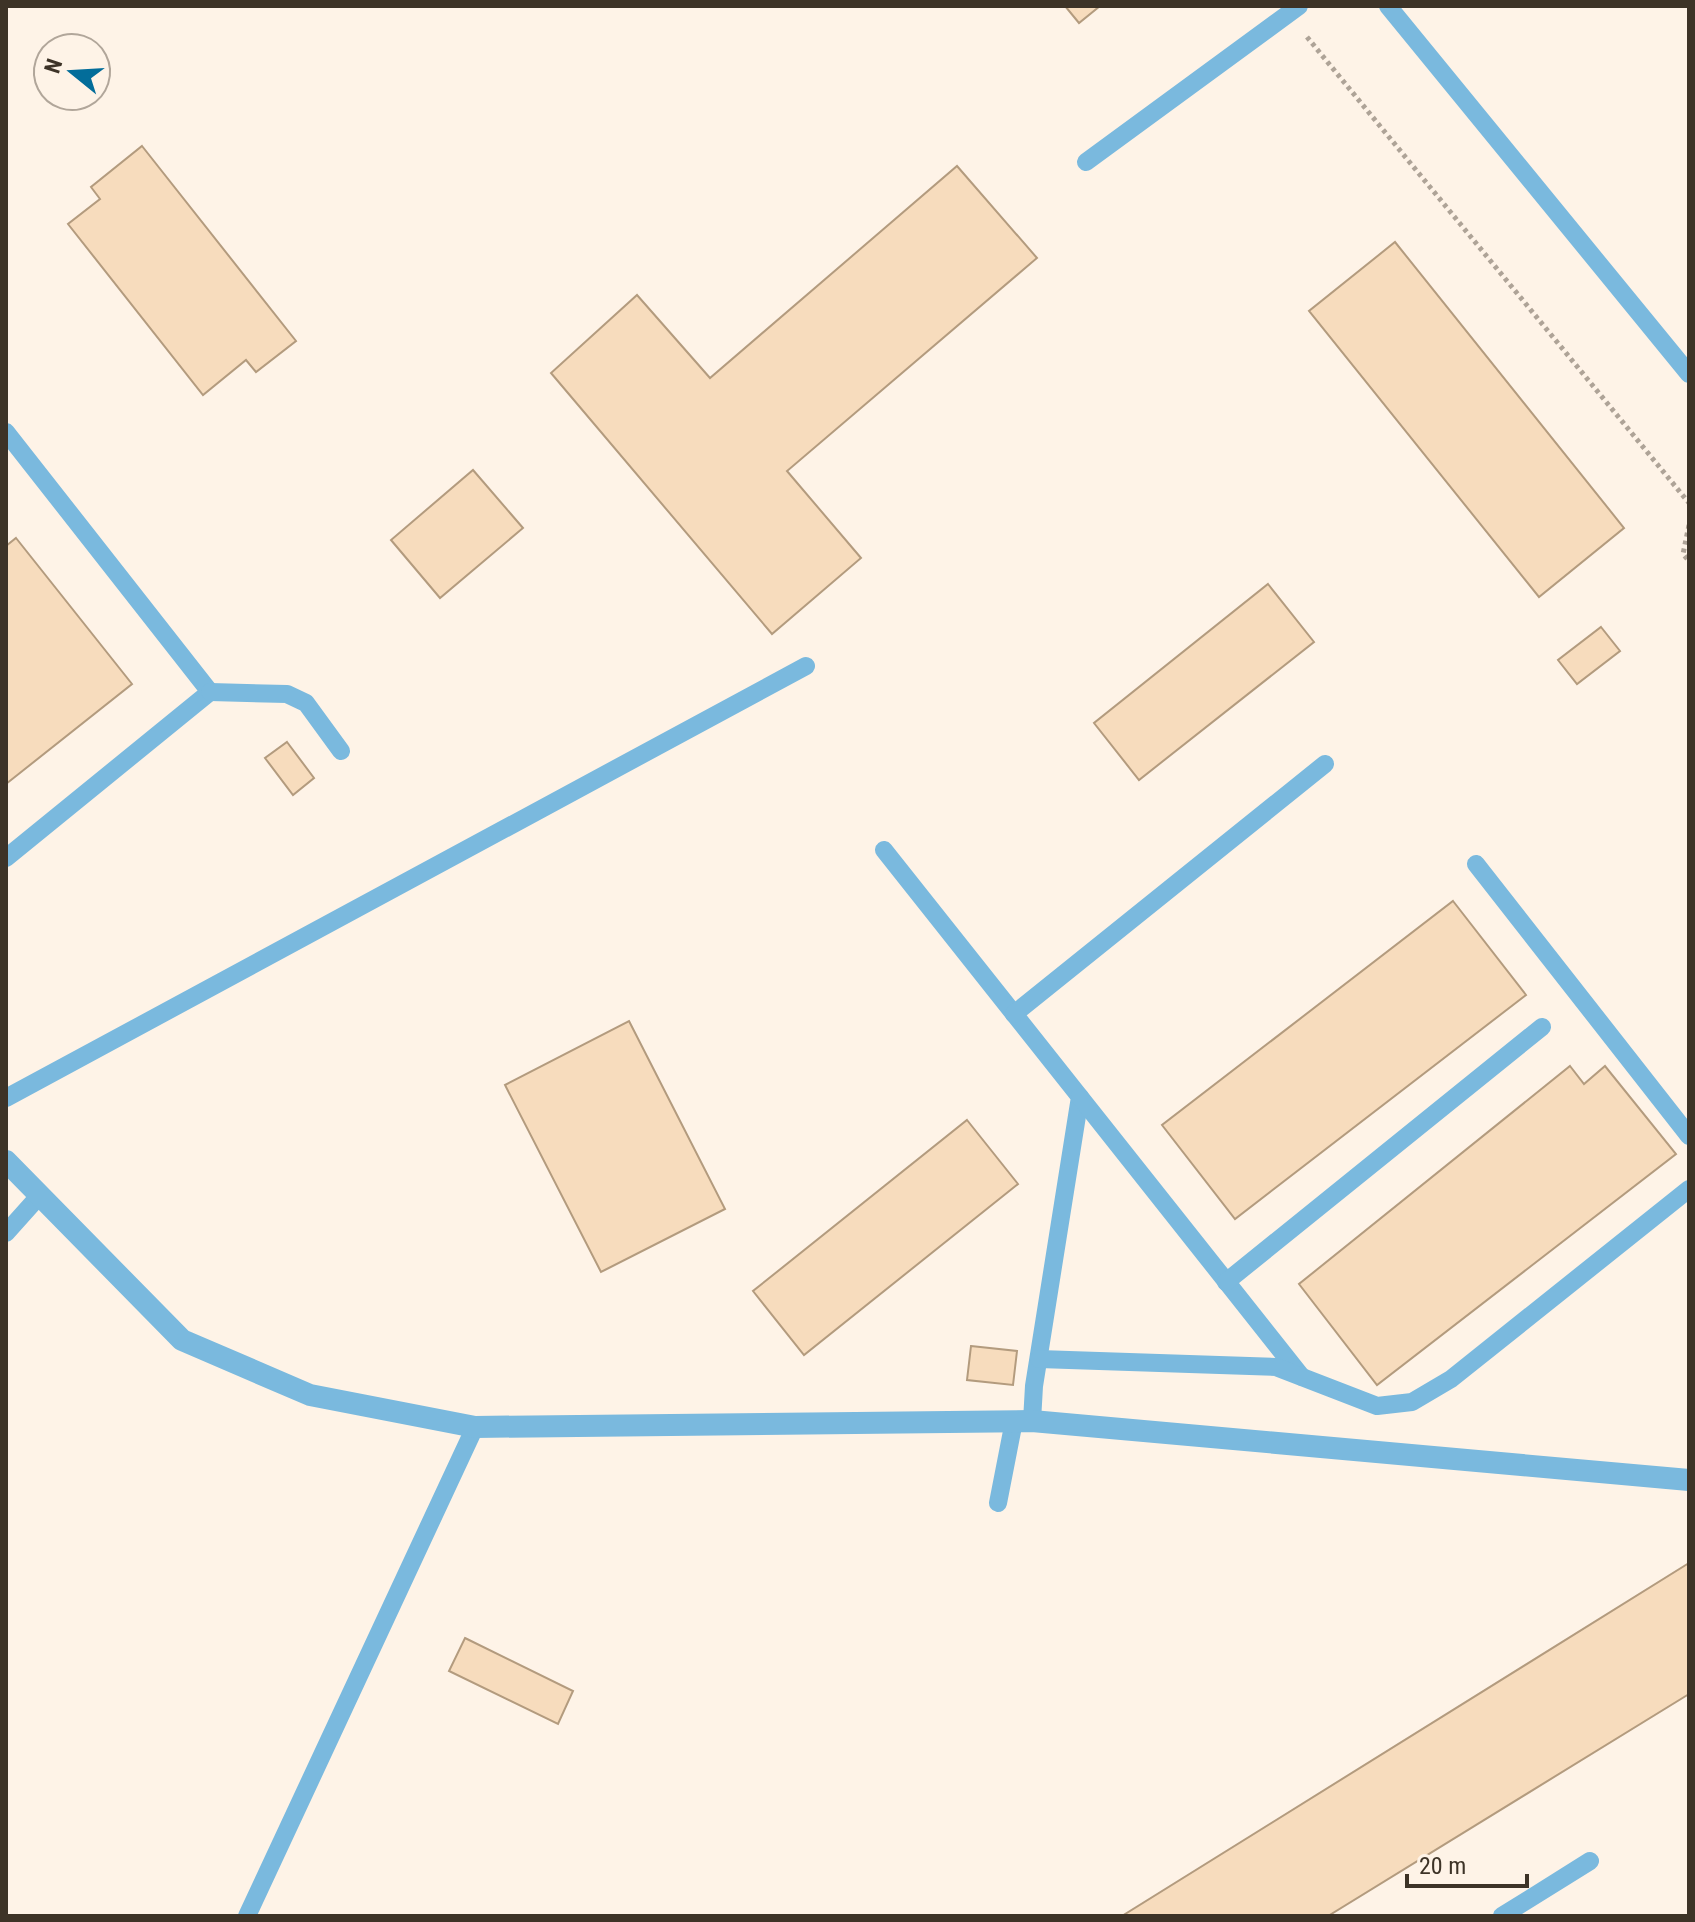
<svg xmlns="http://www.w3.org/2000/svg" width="1695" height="1922" font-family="'Roboto Condensed',sans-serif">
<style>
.building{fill:#f7dcbd;stroke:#b39b7e;stroke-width:2}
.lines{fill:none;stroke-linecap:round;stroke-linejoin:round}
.path{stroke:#aea397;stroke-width:5;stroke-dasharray:4 4;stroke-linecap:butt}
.service{stroke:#7ab9de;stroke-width:18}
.minor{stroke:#7ab9de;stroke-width:22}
</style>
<rect width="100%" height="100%" fill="#fef3e7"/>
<g class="building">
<path d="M 1065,6 L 1100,6 L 1079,23 Z"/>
<path d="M 142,146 L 296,341 L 256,372 L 246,360 L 203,395 L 68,224 L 100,199 L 91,187 Z"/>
<path d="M 957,166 L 1037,258 L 787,471 L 861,558 L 772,634 L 551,373 L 637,295 L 710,378 Z"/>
<path d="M 1395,242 L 1624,528 L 1539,597 L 1309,311 Z"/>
<path d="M 473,470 L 523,528 L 440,598 L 391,540 Z"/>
<path d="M 16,538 L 132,684 L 6,784 L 6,546 Z"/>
<path d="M 1268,584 L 1314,642 L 1139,780 L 1094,723 Z"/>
<path d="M 1601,627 L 1620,651 L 1577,684 L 1558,660 Z"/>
<path d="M 287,742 L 314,778 L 293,795 L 265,758 Z"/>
<path d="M 1453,901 L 1526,995 L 1235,1219 L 1162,1125 Z"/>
<path d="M 629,1021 L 725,1209 L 601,1272 L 505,1085 Z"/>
<path d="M 1570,1066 L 1584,1084 L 1605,1066 L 1676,1154 L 1377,1385 L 1299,1284 Z"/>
<path d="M 967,1120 L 1018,1184 L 804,1355 L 753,1291 Z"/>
<path d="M 971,1346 L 1017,1351 L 1013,1385 L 967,1380 Z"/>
<path d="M 1689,1563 L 1689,1694 L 1328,1916 L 1122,1916 Z"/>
<path d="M 465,1638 L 573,1691 L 558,1724 L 449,1671 Z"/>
</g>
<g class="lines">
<g class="path">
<path d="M 1307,37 L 1689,503"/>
<path d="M 1689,525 L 1683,554 L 1689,561"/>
</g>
<g class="service">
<path d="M 1388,6 L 1689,374"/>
<path d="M 1086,162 L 1299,6"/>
<path d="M 6,432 L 210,692 L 6,858"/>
<path d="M 210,692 L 287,694 L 306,703 L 341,751"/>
<path d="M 884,850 L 1080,1097 L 1034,1386 L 1032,1421"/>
<path d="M 1476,864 L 1689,1136"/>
<path d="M 1014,1014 L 1325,764"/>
<path d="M 1080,1097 L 1302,1377"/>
<path d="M 6,1098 L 806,666"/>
<path d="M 6,1233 L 40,1195"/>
<path d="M 1226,1282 L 1542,1027"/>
<path d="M 1039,1359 L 1276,1367 L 1377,1406 L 1412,1402 L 1451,1379 L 1689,1189"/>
<path d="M 998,1503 L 1014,1421"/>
<path d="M 247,1916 L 475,1427"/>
<path d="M 1502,1916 L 1590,1861"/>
</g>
<path class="minor" d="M 6,1161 L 182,1340 L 310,1395 L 475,1427 L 1032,1421 L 1689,1480"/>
</g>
<rect width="1695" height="1922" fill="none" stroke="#3d3327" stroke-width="16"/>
<g transform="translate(72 72) rotate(288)"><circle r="38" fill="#fef3e7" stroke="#b1a69a" stroke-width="2"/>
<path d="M0-6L14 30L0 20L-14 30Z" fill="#036d9a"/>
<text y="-12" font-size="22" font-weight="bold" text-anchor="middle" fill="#3d3327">N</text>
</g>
<path d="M1407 1874v12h120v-12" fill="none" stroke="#3d3327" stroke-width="4"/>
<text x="1419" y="1874" font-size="24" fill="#3d3327" stroke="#fef3e7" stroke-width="6" paint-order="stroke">20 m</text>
</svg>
